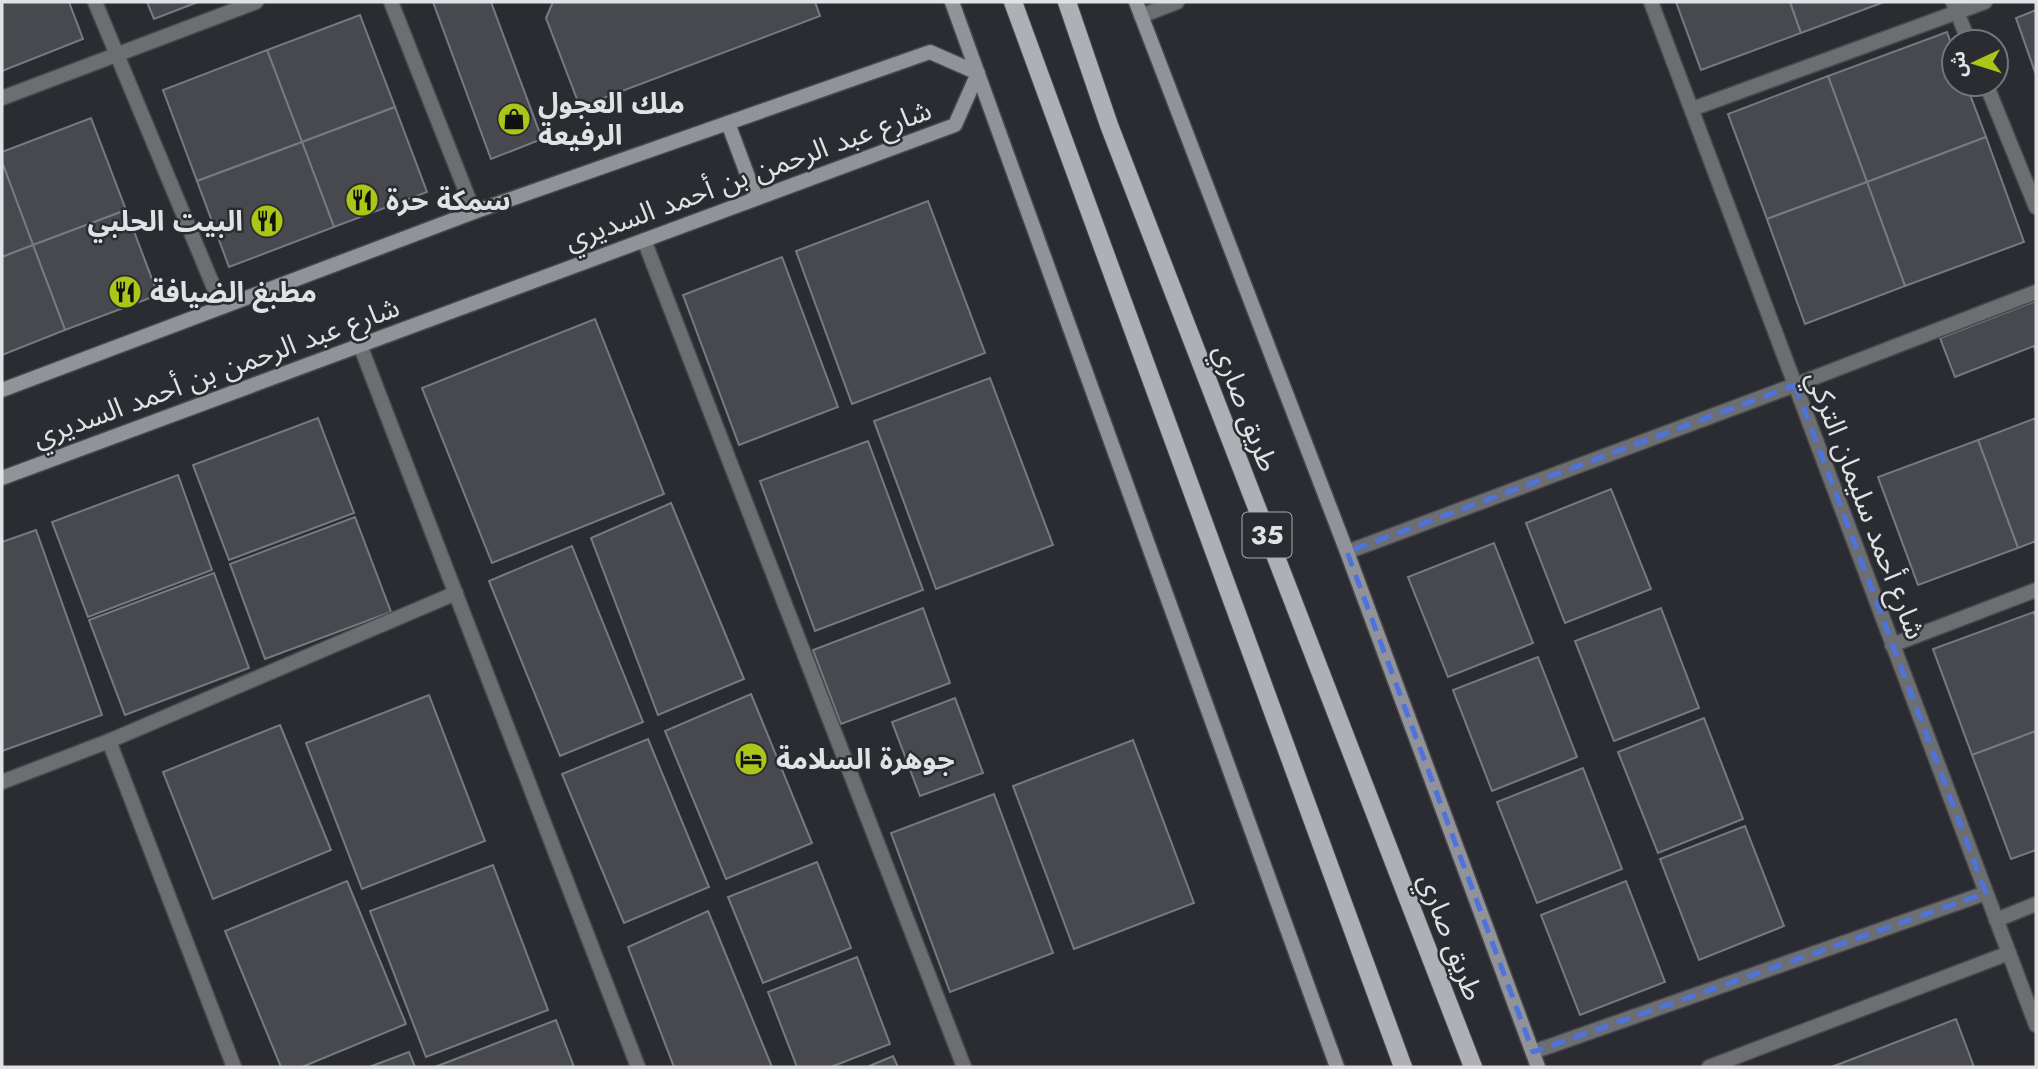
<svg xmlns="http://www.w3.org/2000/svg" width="2038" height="1069" font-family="Jost,'Noto Sans Arabic',sans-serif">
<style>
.building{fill:#47494f;stroke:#777a80;stroke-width:2}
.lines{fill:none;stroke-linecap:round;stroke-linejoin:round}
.lane-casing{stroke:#47494e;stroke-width:17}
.street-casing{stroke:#47494e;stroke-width:17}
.secondary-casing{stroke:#47494e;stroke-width:17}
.primary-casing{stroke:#47494e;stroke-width:20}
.lane{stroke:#6d6e71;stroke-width:14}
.street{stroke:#6d6e71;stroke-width:14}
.secondary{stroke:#929398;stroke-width:14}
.primary{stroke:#aeb0b6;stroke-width:18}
.marked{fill:none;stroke:#4e73dc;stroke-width:5;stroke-dasharray:14 9;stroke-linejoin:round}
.labels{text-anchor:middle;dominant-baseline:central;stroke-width:5;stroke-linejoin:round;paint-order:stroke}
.shield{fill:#2a2c31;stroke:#aaabb0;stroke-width:2}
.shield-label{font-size:26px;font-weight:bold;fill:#e1e2e6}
.poi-label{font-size:28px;font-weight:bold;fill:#e1e2e6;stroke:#2a2c31;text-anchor:start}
.street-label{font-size:28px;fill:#e1e2e6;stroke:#2a2c31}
</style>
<rect width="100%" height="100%" fill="#2a2c31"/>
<g class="building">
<path d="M 2,2 L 69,2 L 83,39 L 2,71 Z"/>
<path d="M 147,2 L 198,2 L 154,19 Z"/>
<path d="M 433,2 L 491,2 L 542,139 L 491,159 Z"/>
<path d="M 553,2 L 815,2 L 820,16 L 580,107 L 546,18 Z"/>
<path d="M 1676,2 L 1790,2 L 1801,33 L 1701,70 Z"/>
<path d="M 1790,2 L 1884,2 L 1801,33 Z"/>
<path d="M 2036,10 L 2036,75 L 2016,18 Z"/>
<path d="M 360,15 L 395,107 L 302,142 L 267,50 Z"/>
<path d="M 1947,32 L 1954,52 L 1954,84 L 1966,84 L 1986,137 L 1867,182 L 1828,76 Z"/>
<path d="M 267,50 L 302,142 L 197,181 L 163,90 Z"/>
<path d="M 1828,76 L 1867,182 L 1767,219 L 1728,114 Z"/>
<path d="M 395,107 L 427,192 L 334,227 L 302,142 Z"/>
<path d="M 91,118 L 126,210 L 33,245 L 2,162 L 2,152 Z"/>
<path d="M 1986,137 L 2024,242 L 1905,286 L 1867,182 Z"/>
<path d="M 302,142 L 334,227 L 229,267 L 197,181 Z"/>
<path d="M 2,162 L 33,245 L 2,257 Z"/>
<path d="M 1867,182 L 1905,286 L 1805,324 L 1767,219 Z"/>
<path d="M 928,201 L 985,353 L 852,404 L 796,251 Z"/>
<path d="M 126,210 L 158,295 L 65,330 L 33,245 Z"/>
<path d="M 33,245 L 65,330 L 2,355 L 2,257 Z"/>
<path d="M 782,257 L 838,407 L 739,445 L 683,295 Z"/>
<path d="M 2036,301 L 2036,353 L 2034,346 L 1955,377 L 1940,338 Z"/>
<path d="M 595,319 L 664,494 L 492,563 L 422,388 Z"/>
<path d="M 990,378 L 1053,545 L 936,589 L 874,421 Z"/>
<path d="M 318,418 L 354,513 L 229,560 L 193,465 Z"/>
<path d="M 2036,418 L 2036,541 L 2018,548 L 1978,440 Z"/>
<path d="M 1978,440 L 2018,548 L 1918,585 L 1878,477 Z"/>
<path d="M 868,441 L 923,590 L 815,631 L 760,481 Z"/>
<path d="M 178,475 L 212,570 L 88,617 L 52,522 Z"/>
<path d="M 1611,489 L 1651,589 L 1565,623 L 1526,523 Z"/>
<path d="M 671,503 L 744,679 L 658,715 L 591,538 Z"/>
<path d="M 355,517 L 391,612 L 265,659 L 230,564 Z"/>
<path d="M 36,530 L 102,715 L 2,751 L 2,542 Z"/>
<path d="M 1494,543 L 1533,643 L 1448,677 L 1408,577 Z"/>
<path d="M 572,546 L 643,722 L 560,756 L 489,581 Z"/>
<path d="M 214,573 L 249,668 L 125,715 L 89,620 Z"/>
<path d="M 923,608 L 950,683 L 841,724 L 813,650 Z"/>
<path d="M 1661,608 L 1699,708 L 1614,741 L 1575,641 Z"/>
<path d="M 2034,612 L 2036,618 L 2036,731 L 1972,755 L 1933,649 Z"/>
<path d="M 1538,657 L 1577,757 L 1492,791 L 1453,690 Z"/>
<path d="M 751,694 L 812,843 L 726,879 L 665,731 Z"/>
<path d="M 429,695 L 485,841 L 362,889 L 306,743 Z"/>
<path d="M 955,698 L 983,773 L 920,796 L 892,722 Z"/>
<path d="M 1704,718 L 1743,819 L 1658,853 L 1618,752 Z"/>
<path d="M 280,725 L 331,850 L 213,899 L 163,772 Z"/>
<path d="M 2036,731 L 2036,850 L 2011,859 L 1972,755 Z"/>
<path d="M 648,739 L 709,887 L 624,923 L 562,774 Z"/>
<path d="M 1133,740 L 1194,903 L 1074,949 L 1013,786 Z"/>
<path d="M 1583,768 L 1622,869 L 1537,903 L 1497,802 Z"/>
<path d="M 994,794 L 1053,953 L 950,992 L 891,833 Z"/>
<path d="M 1745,826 L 1784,926 L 1699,960 L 1660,859 Z"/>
<path d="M 817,862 L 851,948 L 763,983 L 728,897 Z"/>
<path d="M 493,865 L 548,1010 L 426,1057 L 370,911 Z"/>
<path d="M 347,881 L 406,1024 L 302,1067 L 281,1067 L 225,931 Z"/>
<path d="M 1626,881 L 1665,982 L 1580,1015 L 1541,915 Z"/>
<path d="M 708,911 L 772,1067 L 674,1067 L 628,947 Z"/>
<path d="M 857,957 L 890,1044 L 831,1067 L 797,1067 L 768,992 Z"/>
<path d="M 1956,1019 L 1974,1067 L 1831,1067 L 1842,1063 Z"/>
<path d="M 556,1020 L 574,1067 L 435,1067 Z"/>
<path d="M 409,1052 L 415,1067 L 369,1067 Z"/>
<path d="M 893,1056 L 898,1067 L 867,1067 Z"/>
</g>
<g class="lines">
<defs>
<path id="lane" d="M 1692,109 L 1985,2"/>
<g id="street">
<path d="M 95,2 L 222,307"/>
<path d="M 391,2 L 474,212"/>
<path d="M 1651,2 L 2036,1025"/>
<path d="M 1953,2 L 1969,42"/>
<path d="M 1141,16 L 1177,2"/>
<path d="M 1986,84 L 2036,207"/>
<path d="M 2,98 L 256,2"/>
<path d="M 644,240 L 964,1067"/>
<path d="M 360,345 L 638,1067"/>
<path d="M 1347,552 L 1795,385 L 2036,292"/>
<path d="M 1892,645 L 2036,590"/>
<path d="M 109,741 L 234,1067"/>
<path d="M 2,782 L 109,741 L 456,593"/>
<path d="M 1996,920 L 2036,904"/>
<path d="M 1533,1052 L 1986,893"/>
<path d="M 1709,1067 L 2009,953"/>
</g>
<g id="secondary">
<path d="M 952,2 L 1337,1067"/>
<path d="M 1136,2 L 1347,552 L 1538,1067"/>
<path d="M 728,123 L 756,198"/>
<path d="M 2,390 L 474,212 L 930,52 L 978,73 L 955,125 L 2,478"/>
</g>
<g id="primary">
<path d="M 1013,2 L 1403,1067"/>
<path d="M 1067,2 L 1109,125 L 1473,1067"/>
</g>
</defs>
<use href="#lane" class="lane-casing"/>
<use href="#street" class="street-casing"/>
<use href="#secondary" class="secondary-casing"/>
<use href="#primary" class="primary-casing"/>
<use href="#lane" class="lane"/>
<use href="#street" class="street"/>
<use href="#secondary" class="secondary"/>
<use href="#primary" class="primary"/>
</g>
<path class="marked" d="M 1795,385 L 1986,893 L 1533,1052 L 1347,552 Z"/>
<defs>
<symbol id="shop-disc" viewBox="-11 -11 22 22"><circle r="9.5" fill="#aac717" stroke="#2a2c31"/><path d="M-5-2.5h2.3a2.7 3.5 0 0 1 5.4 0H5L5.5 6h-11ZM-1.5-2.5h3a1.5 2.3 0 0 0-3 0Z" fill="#111"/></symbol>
<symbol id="restaurant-disc" viewBox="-11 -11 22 22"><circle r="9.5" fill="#aac717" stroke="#2a2c31"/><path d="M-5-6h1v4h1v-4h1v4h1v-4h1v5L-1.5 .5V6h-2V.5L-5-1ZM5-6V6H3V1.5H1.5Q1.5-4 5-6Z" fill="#111"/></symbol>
<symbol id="hotel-disc" viewBox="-11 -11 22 22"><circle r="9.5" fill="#aac717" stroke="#2a2c31"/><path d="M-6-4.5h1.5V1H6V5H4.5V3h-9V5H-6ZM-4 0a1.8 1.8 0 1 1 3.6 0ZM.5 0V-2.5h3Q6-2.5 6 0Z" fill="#111"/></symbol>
</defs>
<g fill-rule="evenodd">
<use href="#shop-disc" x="495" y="100" width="38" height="38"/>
<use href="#restaurant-disc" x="343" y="181" width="38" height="38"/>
<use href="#restaurant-disc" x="248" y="202" width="38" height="38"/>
<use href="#restaurant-disc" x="106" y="273" width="38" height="38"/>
<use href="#hotel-disc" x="732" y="740" width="38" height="38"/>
</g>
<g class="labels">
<rect class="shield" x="1242.5" y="512.5" width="49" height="45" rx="5"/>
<g class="shield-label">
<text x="1267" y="535">35</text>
</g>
<g class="poi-label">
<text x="538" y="103">ملك العجول<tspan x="538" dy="32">الرفيعة</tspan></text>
<text x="386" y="200">سمكة حرة</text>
<text x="243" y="221" text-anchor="end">البيت الحلبي</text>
<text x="150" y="292">مطبغ الضيافة</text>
<text x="776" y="759">جوهرة السلامة</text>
</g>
<g class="street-label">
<text transform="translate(748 175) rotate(-20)">شارع عبد الرحمن بن أحمد السديري</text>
<text transform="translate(216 372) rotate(-20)">شارع عبد الرحمن بن أحمد السديري</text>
<text transform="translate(1246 408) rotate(69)">طريق صاري</text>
<text transform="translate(1866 505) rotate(69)">شارع أحمد سليمان التركي</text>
<text transform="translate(1451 937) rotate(69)">طريق صاري</text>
</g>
</g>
<rect width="2038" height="1069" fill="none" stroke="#e1e2e6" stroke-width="7"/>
<g transform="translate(1975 63) rotate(266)"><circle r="33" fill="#2a2c31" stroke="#737579" stroke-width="2"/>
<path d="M0-5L12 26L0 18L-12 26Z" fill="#aac717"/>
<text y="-10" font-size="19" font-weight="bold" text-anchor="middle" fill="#e1e2e6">ش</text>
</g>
</svg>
